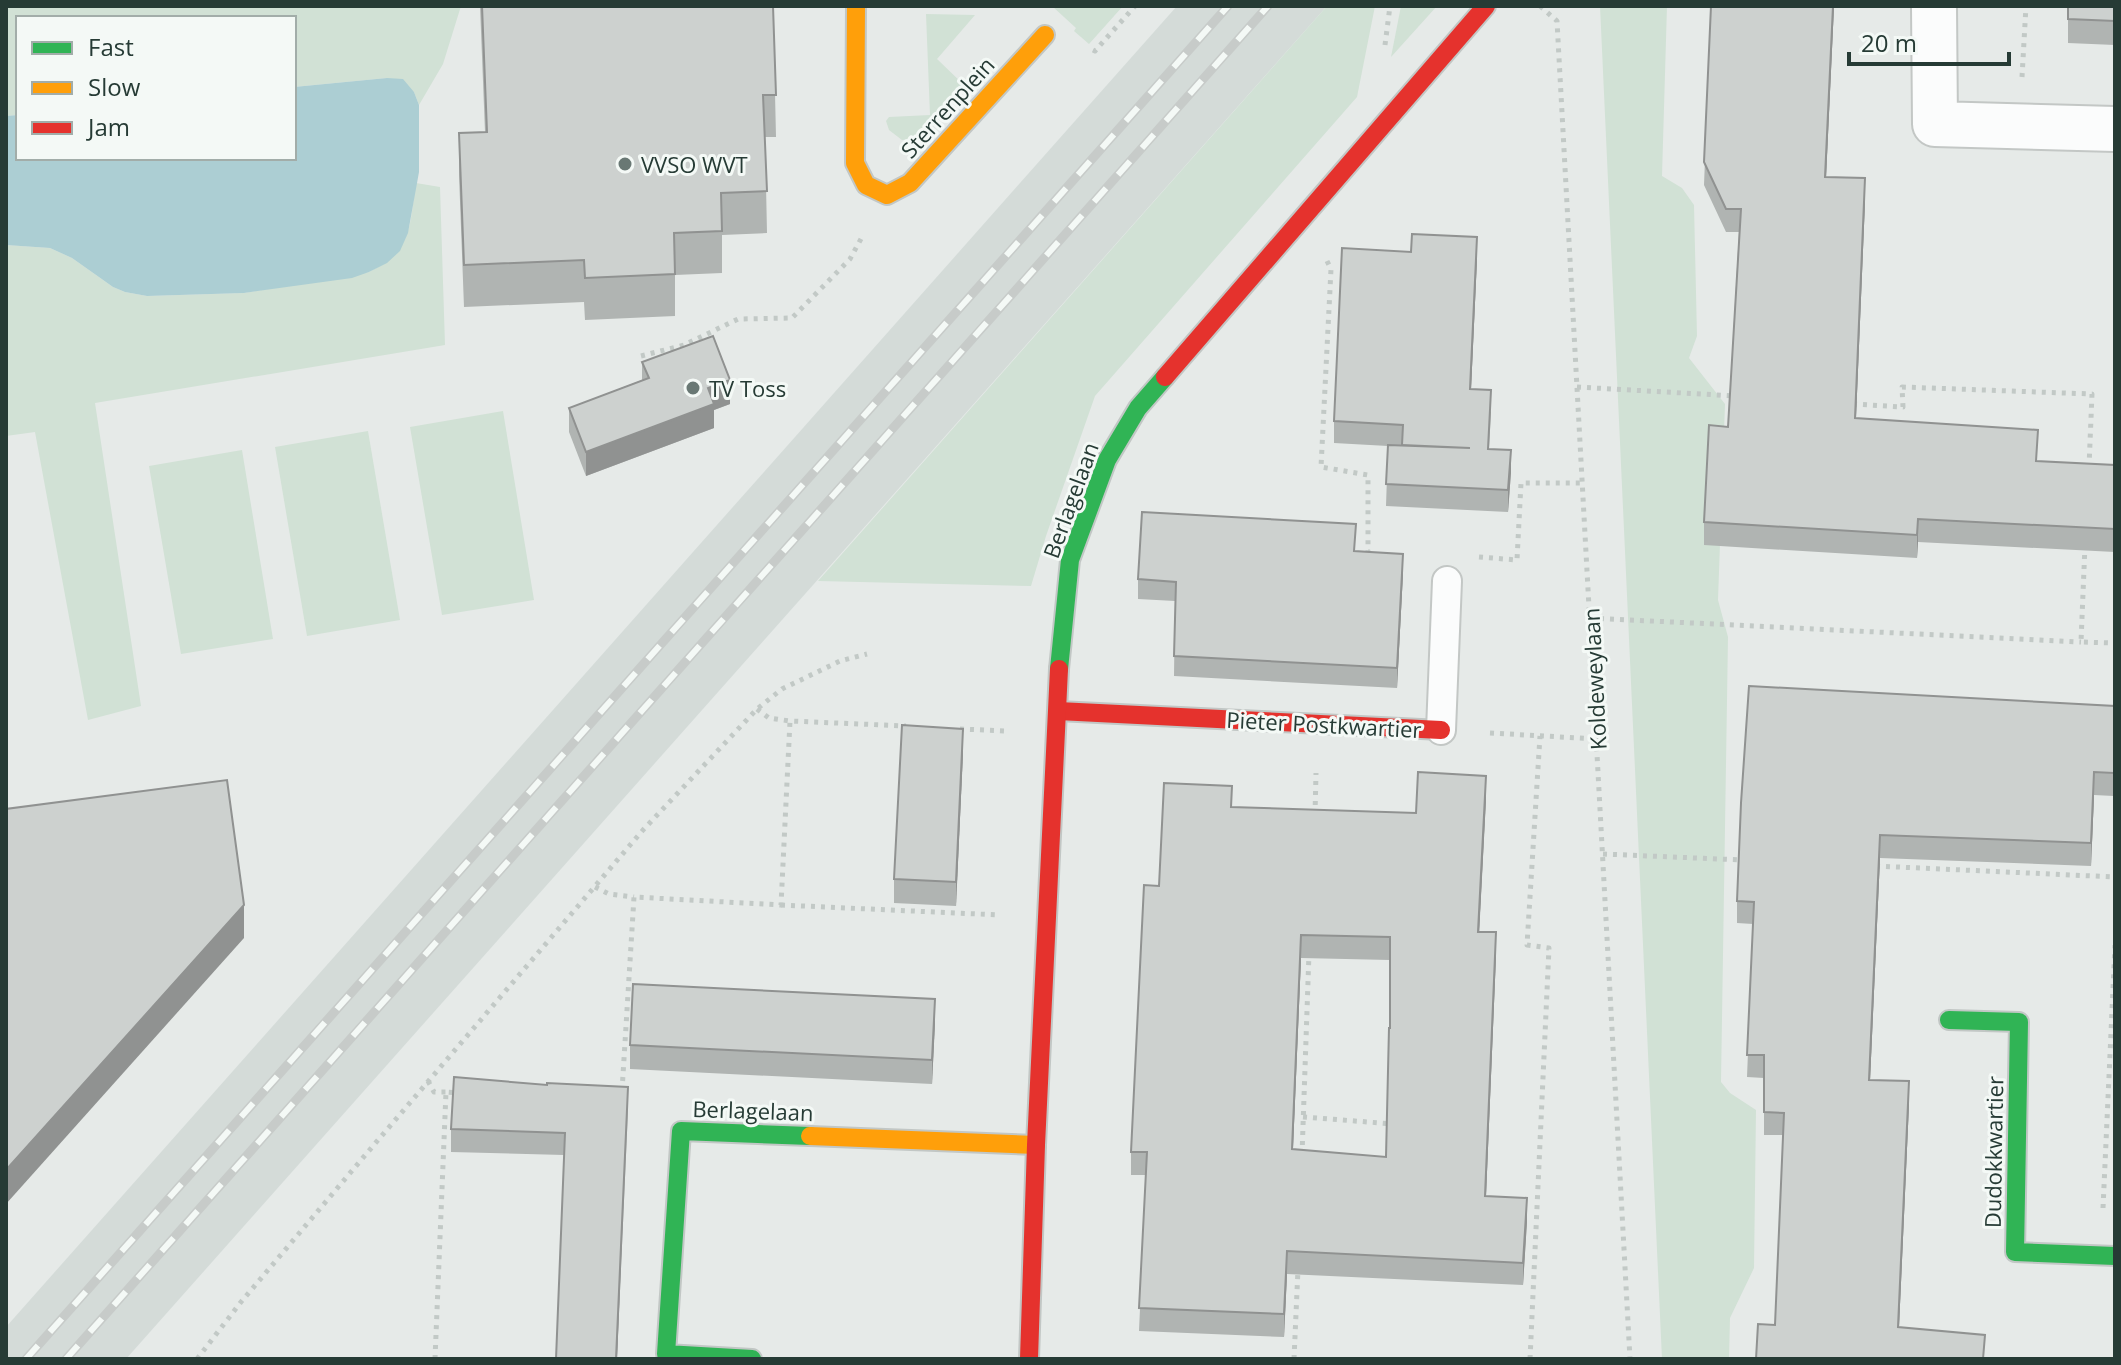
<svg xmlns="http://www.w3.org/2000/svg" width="2121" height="1365" font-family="'Open Sans',sans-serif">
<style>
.built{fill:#d4dbd8}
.green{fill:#d1e1d5}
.water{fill:#acced3}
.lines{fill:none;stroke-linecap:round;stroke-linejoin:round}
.lane-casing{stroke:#c3c7c5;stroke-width:32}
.street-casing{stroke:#c3c7c5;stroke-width:48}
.fast-casing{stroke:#c2c7c5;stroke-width:22}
.slow-casing{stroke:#c2c7c5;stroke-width:22}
.jam-casing{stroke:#c2c7c5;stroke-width:22}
.path{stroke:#c2c9c6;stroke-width:5;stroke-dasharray:4 6;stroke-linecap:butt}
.lane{stroke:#fbfcfc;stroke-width:28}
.street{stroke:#fbfcfc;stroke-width:44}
.fast{stroke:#30b455;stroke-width:18}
.slow{stroke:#ff9f0a;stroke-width:18}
.jam{stroke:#e5322d;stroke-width:18}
.rail-casing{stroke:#c7cbc9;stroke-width:9}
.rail{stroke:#f4f9f6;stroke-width:6;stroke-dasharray:18;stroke-linecap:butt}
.wall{fill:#b0b4b2;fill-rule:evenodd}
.shaded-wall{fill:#909291}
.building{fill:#cdd1cf;stroke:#909291;stroke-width:2;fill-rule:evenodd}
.poi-dot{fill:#697874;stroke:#f4f9f6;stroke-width:3}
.labels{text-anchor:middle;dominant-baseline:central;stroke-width:6;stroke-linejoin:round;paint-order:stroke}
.street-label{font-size:22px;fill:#263b35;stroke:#f4f9f6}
.poi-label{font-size:22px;fill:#263b35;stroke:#f4f9f6;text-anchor:start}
</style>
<rect width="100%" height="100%" fill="#e6eae8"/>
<path class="built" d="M 1177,6 L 1327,6 L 126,1359 L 6,1359 L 6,1327 Z"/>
<g class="green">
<path d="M 6,6 L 461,6 L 443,64 L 419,105 L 414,92 L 387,78 L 294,87 L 294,18 L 18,18 L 18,115 L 6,116 Z"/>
<path d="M 1052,6 L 1123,6 L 1089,44 L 1074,31 L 1076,28 Z"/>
<path d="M 1327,6 L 1375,6 L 1357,97 L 1095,396 L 1046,536 L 1031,586 L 818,581 Z"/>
<path d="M 1401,6 L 1437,6 L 1391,57 Z"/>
<path d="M 1600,6 L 1667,6 L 1662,176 L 1682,188 L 1694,205 L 1697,336 L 1689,358 L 1725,404 L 1718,600 L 1728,637 L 1721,1082 L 1730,1093 L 1756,1110 L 1754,1268 L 1730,1318 L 1729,1359 L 1662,1359 Z"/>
<path d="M 926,14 L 975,15 L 937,59 L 965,86 L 922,134 L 915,139 L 902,140 L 889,130 L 886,121 L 889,117 L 930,115 Z"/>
<path d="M 416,183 L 440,187 L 445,345 L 95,403 L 141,706 L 88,720 L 35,432 L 6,436 L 6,245 L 50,248 L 72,258 L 113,287 L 125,292 L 147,296 L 244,293 L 369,272 C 413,249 409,228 416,183 Z"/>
<path d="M 503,411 L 534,600 L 442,615 L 410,427 Z"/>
<path d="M 368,431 L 400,620 L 307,636 L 275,447 Z"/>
<path d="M 242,450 L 273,639 L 181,654 L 149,466 Z"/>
</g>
<path class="water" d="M 387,78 L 403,79 L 414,92 L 419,105 L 419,172 L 408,233 L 400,251 L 387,263 L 369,272 L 352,278 L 244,293 L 147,296 L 125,292 L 113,287 L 72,258 L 50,248 L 6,245 L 6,116 L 18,115 L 18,158 L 294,158 L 294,87 Z"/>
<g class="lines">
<defs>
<path id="lane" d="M 1441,730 L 1447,581"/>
<path id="street" d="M 1934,6 L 1935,124 L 2115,129"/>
<g id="fast">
<path d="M 1059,669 L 1070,560 L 1107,460 L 1138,408 L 1165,377"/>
<path d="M 1949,1020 L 2019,1022 L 2015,1252 L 2115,1256"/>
<path d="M 752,1359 L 666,1354 L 681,1131 L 810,1136"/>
</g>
<g id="slow">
<path d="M 856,6 L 855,163 L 866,185 L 887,195 L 910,183 L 1045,35"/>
<path d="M 810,1136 L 1036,1145"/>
</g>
<g id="jam">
<path d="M 1165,377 L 1486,6"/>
<path d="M 1058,711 L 1441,730"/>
<path d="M 1029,1359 L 1036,1145 L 1059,669"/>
</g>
</defs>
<use href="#lane" class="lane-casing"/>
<use href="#street" class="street-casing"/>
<use href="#fast" class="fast-casing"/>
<use href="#slow" class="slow-casing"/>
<use href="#jam" class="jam-casing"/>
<g class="path">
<path d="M 1540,6 L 1557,21 L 1630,1359"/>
<path d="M 1385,45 L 1390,6"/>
<path d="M 1093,50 L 1095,51 L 1135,6"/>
<path d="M 2022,77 L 2026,6"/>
<path d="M 1327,261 L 1331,269 L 1321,467 L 1368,475 L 1368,552 L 1374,552"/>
<path d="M 641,356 L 684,345 L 738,319 L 792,318 L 850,259 L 862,237"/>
<path d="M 1577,387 L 1736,396"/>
<path d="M 1853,404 L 1903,407 L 1902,387 L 2092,394 L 2089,467"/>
<path d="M 2085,545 L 2081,642 L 2115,643"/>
<path d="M 1479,557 L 1517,560 L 1521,483 L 1583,483"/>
<path d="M 1590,618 L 2081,642"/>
<path d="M 757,709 L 769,718 L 790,721"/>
<path d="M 960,729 L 1006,731"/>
<path d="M 1490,733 L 1597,739"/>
<path d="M 1315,815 L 1316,773"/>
<path d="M 1603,854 L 1742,860"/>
<path d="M 1876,866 L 2115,877"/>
<path d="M 595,887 L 609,894 L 634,897"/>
<path d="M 781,905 L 1000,915"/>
<path d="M 428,1081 L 434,1092 L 446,1092"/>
<path d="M 622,1091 L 634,897 L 781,905 L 790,721 L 906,726"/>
<path d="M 1303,1117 L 1394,1124"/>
<path d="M 1302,1155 L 1309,953"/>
<path d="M 2103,1208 L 2115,945"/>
<path d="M 197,1359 L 241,1302 L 367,1153 L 643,830 L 757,709 L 782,689 L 840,661 L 867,654"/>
<path d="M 435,1359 L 446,1092 L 458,1093"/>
<path d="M 1294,1359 L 1298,1269"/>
<path d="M 1530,1359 L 1549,948 L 1527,945 L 1540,736"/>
</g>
<use href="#lane" class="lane"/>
<use href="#street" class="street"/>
<use href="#fast" class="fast"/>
<use href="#slow" class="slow"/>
<use href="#jam" class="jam"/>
<defs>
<g id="rail">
<path d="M 26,1359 L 1228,6"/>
<path d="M 66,1359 L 1268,6"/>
</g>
</defs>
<use href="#rail" class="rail-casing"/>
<use href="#rail" class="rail"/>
</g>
<g class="wall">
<path d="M 480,6 L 773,6 L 776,137 L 765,137 L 767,233 L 722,235 L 722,273 L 675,275 L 675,316 L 585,320 L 584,302 L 464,307 L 459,175 L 459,133 L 485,132 Z"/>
<path d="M 1711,6 L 1834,6 L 1826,177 L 1865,201 L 1856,418 L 2037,461 L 2115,465 L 2115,552 L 1918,542 L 1917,558 L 1704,545 L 1704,522 L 1728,427 L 1739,232 L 1726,232 L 1704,185 Z"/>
<path d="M 2068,6 L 2115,6 L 2115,45 L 2068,43 Z"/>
<path d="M 1477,259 L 1471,389 L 1491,412 L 1489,449 L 1511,472 L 1508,512 L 1386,506 L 1388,446 L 1334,443 L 1334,421 Z"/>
<path d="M 642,362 L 730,404 L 714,410 L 714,428 L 586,476 L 569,432 L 569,408 L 642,380 Z"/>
<path d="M 1356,551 L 1403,573 L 1397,688 L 1174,676 L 1175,601 L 1138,599 L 1138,579 Z"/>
<path d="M 2115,706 L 2114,796 L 2094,795 L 2091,866 L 1880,858 L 1870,1080 L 1909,1104 L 1899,1327 L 1775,1325 L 1783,1135 L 1764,1135 L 1764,1078 L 1747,1077 L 1753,924 L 1737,923 L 1737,901 Z"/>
<path d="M 963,753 L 956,906 L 894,903 L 894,879 Z"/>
<path d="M 1486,799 L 1479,932 L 1496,955 L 1486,1197 L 1527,1221 L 1523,1285 L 1287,1274 L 1284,1337 L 1139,1331 L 1146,1175 L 1131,1175 L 1131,1152 L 1159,886 L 1232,807 L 1416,813 ZM 1301,958 L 1390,960 L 1390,1028 L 1386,1157 L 1293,1149 Z"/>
<path d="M 935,1022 L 932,1084 L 630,1069 L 630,1045 Z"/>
<path d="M 628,1110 L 617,1359 L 556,1359 L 564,1155 L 451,1152 L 451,1129 Z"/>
</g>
<g class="shaded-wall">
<path d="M 1833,6 L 1834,6 L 1825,200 L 1825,177 Z"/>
<path d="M 1865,178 L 1865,201 L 1855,441 L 1855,418 Z"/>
<path d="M 1477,237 L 1477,259 L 1470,411 L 1470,389 Z"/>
<path d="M 730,380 L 730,404 L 714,410 L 714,428 L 586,476 L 586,452 L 708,388 Z"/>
<path d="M 1511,450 L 1511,472 L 1508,512 L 1508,490 Z"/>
<path d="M 1918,519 L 1918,542 L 1917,558 L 1917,535 Z"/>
<path d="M 1403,554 L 1403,573 L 1397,688 L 1397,668 Z"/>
<path d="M 963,729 L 963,753 L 956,906 L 956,882 Z"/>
<path d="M 2094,772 L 2094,795 L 2091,866 L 2091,843 Z"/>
<path d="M 1486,776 L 1486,799 L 1478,955 L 1478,932 Z"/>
<path d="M 1880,835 L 1880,858 L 1869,1103 L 1869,1080 Z"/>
<path d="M 244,905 L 244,938 L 6,1204 L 6,1170 Z"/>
<path d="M 1496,932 L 1496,955 L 1485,1219 L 1485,1196 Z"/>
<path d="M 1301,935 L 1301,958 L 1292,1171 L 1292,1149 Z"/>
<path d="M 935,999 L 935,1022 L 932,1084 L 932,1060 Z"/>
<path d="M 1909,1081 L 1909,1104 L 1898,1349 L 1898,1327 Z"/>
<path d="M 628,1087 L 617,1359 L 616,1359 Z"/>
<path d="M 1527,1198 L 1527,1221 L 1523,1285 L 1523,1263 Z"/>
<path d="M 1287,1251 L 1287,1274 L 1284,1337 L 1284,1314 Z"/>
</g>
<g class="building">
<path d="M 482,6 L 773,6 L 776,95 L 763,95 L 767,191 L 721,193 L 722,231 L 674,233 L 675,274 L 585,278 L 584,260 L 464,265 L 459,133 L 487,132 Z"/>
<path d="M 1711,6 L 1833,6 L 1825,177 L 1865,178 L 1855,418 L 2038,430 L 2036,461 L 2115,465 L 2115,529 L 1918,519 L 1917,535 L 1704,522 L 1709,425 L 1728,427 L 1741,209 L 1726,209 L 1704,162 Z"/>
<path d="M 2068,6 L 2115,6 L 2115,21 L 2068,19 Z"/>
<path d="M 1412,234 L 1477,237 L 1470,389 L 1491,390 L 1488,449 L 1511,450 L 1508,490 L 1386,484 L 1388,445 L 1470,448 L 1402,445 L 1403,425 L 1334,421 L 1342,248 L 1411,252 Z"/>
<path d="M 713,336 L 730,380 L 708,388 L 714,404 L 586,452 L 569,408 L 649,378 L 642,362 Z"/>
<path d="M 1142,512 L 1356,524 L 1354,551 L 1403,554 L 1397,668 L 1174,656 L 1176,582 L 1138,579 Z"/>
<path d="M 1749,686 L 2115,706 L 2114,773 L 2094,772 L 2091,843 L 1880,835 L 1869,1080 L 1909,1081 L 1898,1327 L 1985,1335 L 1983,1359 L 1756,1359 L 1758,1324 L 1775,1325 L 1784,1113 L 1764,1112 L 1764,1055 L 1747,1055 L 1754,902 L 1737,901 L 1741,803 Z"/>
<path d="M 902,725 L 963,729 L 956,882 L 894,879 Z"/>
<path d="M 1418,772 L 1486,776 L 1478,932 L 1496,932 L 1485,1196 L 1527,1198 L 1523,1263 L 1287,1251 L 1284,1314 L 1139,1308 L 1147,1152 L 1131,1152 L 1144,885 L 1159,886 L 1164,783 L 1232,786 L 1231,807 L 1416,813 ZM 1301,935 L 1390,937 L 1390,1028 L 1389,1028 L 1386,1157 L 1292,1149 Z"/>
<path d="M 227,780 L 244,905 L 6,1170 L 6,809 Z"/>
<path d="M 633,984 L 935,999 L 932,1060 L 630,1045 Z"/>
<path d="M 454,1077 L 547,1085 L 547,1083 L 628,1087 L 616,1359 L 556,1359 L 565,1133 L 451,1129 Z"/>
</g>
<g class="poi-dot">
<circle cx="625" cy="164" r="8"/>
<circle cx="693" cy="388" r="8"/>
</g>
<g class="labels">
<g class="street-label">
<text transform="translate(947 107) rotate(-48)">Sterrenplein</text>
<text transform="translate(1070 500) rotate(-70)">Berlagelaan</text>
<text transform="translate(1594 679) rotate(-93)">Koldeweylaan</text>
<text transform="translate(1324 724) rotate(3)">Pieter Postkwartier</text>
<text transform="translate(753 1110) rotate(2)">Berlagelaan</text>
<text transform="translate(1993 1152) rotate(-89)">Dudokkwartier</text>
</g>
<g class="poi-label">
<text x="641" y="164">VVSO WVT</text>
<text x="709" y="388">TV Toss</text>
</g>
</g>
<rect width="2121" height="1365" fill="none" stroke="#263b35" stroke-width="16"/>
<rect x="16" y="16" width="280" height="144" fill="#f4f9f6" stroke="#a2ada9" stroke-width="2"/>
<rect x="32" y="42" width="40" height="12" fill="#30b455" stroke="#a2ada9" stroke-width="2"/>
<text x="88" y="56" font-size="24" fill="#263b35">Fast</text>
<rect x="32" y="82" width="40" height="12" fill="#ff9f0a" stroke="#a2ada9" stroke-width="2"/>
<text x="88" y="96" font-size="24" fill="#263b35">Slow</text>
<rect x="32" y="122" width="40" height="12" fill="#e5322d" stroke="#a2ada9" stroke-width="2"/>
<text x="88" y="136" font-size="24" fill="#263b35">Jam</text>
<path d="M1849 52v12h160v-12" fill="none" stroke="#263b35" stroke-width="4"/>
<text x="1861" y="52" font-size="24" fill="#263b35" stroke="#f4f9f6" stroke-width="6" paint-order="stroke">20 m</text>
</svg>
